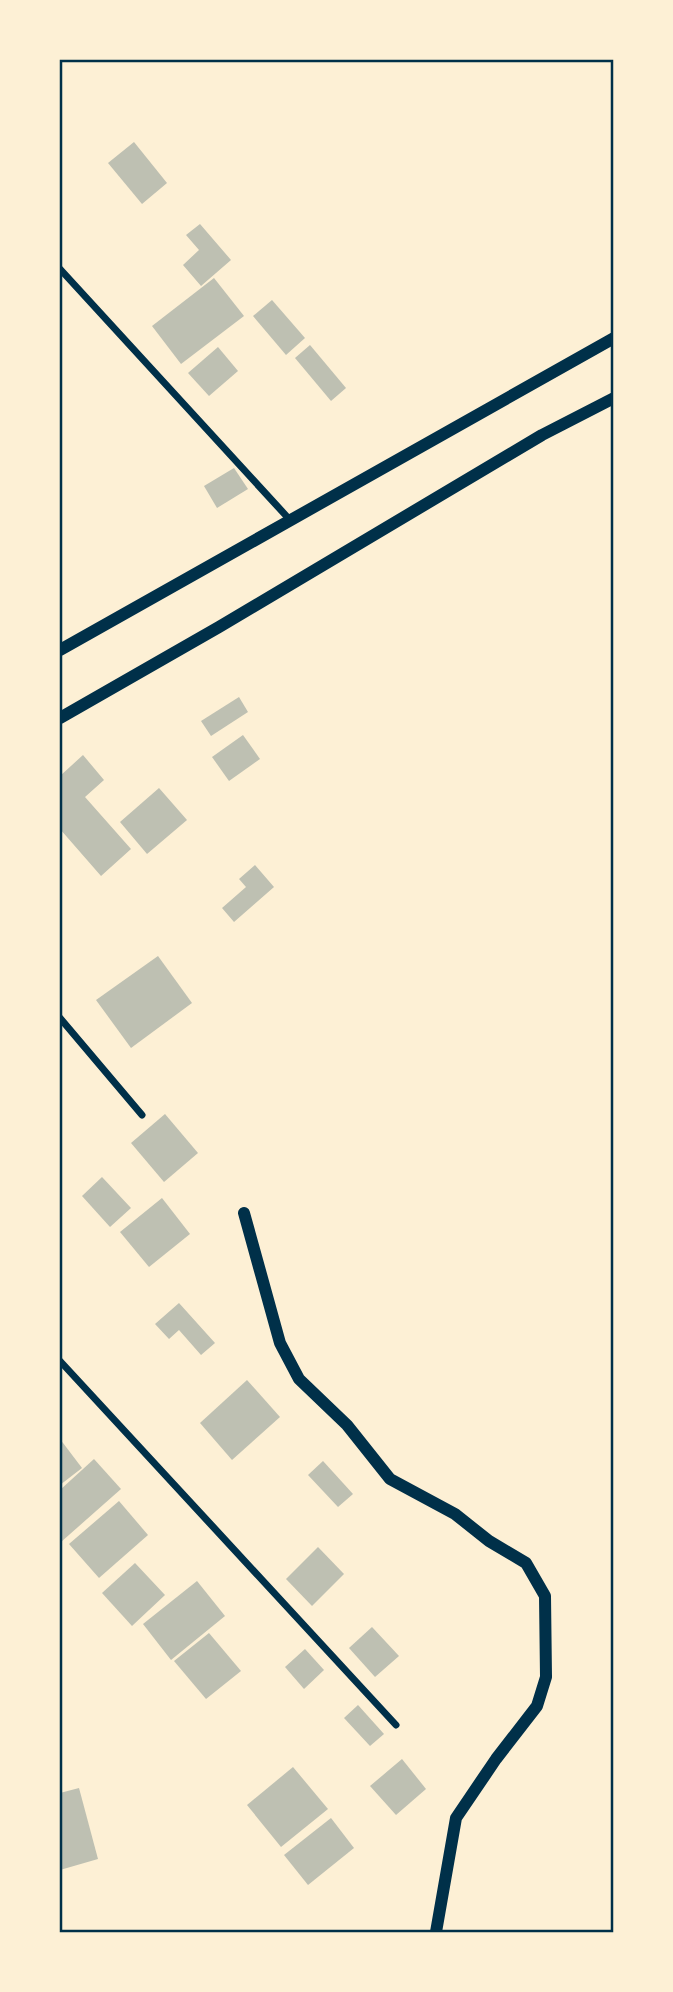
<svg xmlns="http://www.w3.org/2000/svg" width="673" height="1992" font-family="Arial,sans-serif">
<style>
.building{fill:#bec0b2}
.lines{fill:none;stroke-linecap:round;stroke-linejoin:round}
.minor{stroke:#003049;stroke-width:7}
.tertiary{stroke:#003049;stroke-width:12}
.neatline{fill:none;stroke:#003049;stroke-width:2.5}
</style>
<rect width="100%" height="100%" fill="#fdf0d5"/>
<g class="building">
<path d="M 134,142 L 167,183 L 142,204 L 108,163 Z"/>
<path d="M 200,224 L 231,260 L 201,286 L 183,265 L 199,250 L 186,235 Z"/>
<path d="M 214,278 L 244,316 L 181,364 L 152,326 Z"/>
<path d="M 272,300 L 305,338 L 286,355 L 253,316 Z"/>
<path d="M 310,345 L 346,388 L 331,401 L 295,358 Z"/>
<path d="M 218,347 L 238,371 L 209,396 L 188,373 Z"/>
<path d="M 234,468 L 248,489 L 217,508 L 204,486 Z"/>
<path d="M 239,697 L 248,712 L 211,736 L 201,721 Z"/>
<path d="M 243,735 L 260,759 L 229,781 L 212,757 Z"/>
<path d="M 83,755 L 104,780 L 85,797 L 131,849 L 101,876 L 60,829 L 60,776 Z"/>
<path d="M 159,788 L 187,820 L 147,854 L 120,822 Z"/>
<path d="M 255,865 L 274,887 L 234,922 L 222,908 L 246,887 L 239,879 Z"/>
<path d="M 158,956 L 192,1003 L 131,1048 L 96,1000 Z"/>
<path d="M 165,1114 L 198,1153 L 164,1182 L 131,1143 Z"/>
<path d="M 102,1177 L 131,1208 L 110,1227 L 82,1196 Z"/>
<path d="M 162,1198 L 190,1234 L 149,1267 L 120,1232 Z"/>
<path d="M 179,1303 L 215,1343 L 201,1355 L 179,1330 L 169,1339 L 155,1324 Z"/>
<path d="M 247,1380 L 280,1417 L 232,1460 L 200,1423 Z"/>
<path d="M 60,1439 L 82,1468 L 60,1485 Z"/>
<path d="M 94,1459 L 121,1489 L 61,1542 L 60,1540 L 60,1490 Z"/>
<path d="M 323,1461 L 353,1494 L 338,1507 L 308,1475 Z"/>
<path d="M 119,1501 L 148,1535 L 99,1578 L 69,1544 Z"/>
<path d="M 318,1547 L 344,1574 L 312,1606 L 286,1579 Z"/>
<path d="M 135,1563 L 165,1595 L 132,1626 L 102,1593 Z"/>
<path d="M 197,1581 L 225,1616 L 171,1660 L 143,1624 Z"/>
<path d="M 372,1627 L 399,1656 L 375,1677 L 349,1648 Z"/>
<path d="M 209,1633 L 241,1671 L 206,1699 L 174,1661 Z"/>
<path d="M 305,1649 L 324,1670 L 304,1689 L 285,1667 Z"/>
<path d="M 358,1705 L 384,1734 L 370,1746 L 344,1718 Z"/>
<path d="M 402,1759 L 426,1789 L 396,1815 L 370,1786 Z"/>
<path d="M 293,1767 L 328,1809 L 281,1847 L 247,1805 Z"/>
<path d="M 79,1788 L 98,1859 L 60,1870 L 60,1793 Z"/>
<path d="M 331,1818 L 354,1848 L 308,1885 L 284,1855 Z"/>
</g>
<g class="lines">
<g class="minor">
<path d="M 60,269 L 290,520"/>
<path d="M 60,1018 L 142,1115"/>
<path d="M 60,1361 L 396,1725"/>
</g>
<g class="tertiary">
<path d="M 60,650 L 614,338"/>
<path d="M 60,718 L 219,627 L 542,435 L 614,398"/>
<path d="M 244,1213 L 280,1343 L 299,1379 L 347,1425 L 390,1479 L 455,1514 L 489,1541 L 526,1563 L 545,1596 L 546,1677 L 537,1706 L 496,1759 L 456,1818 L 436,1932"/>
</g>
</g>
<rect width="673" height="1992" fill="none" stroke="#fdf0d5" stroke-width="122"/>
<rect x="61" y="61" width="551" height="1870" class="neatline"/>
</svg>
